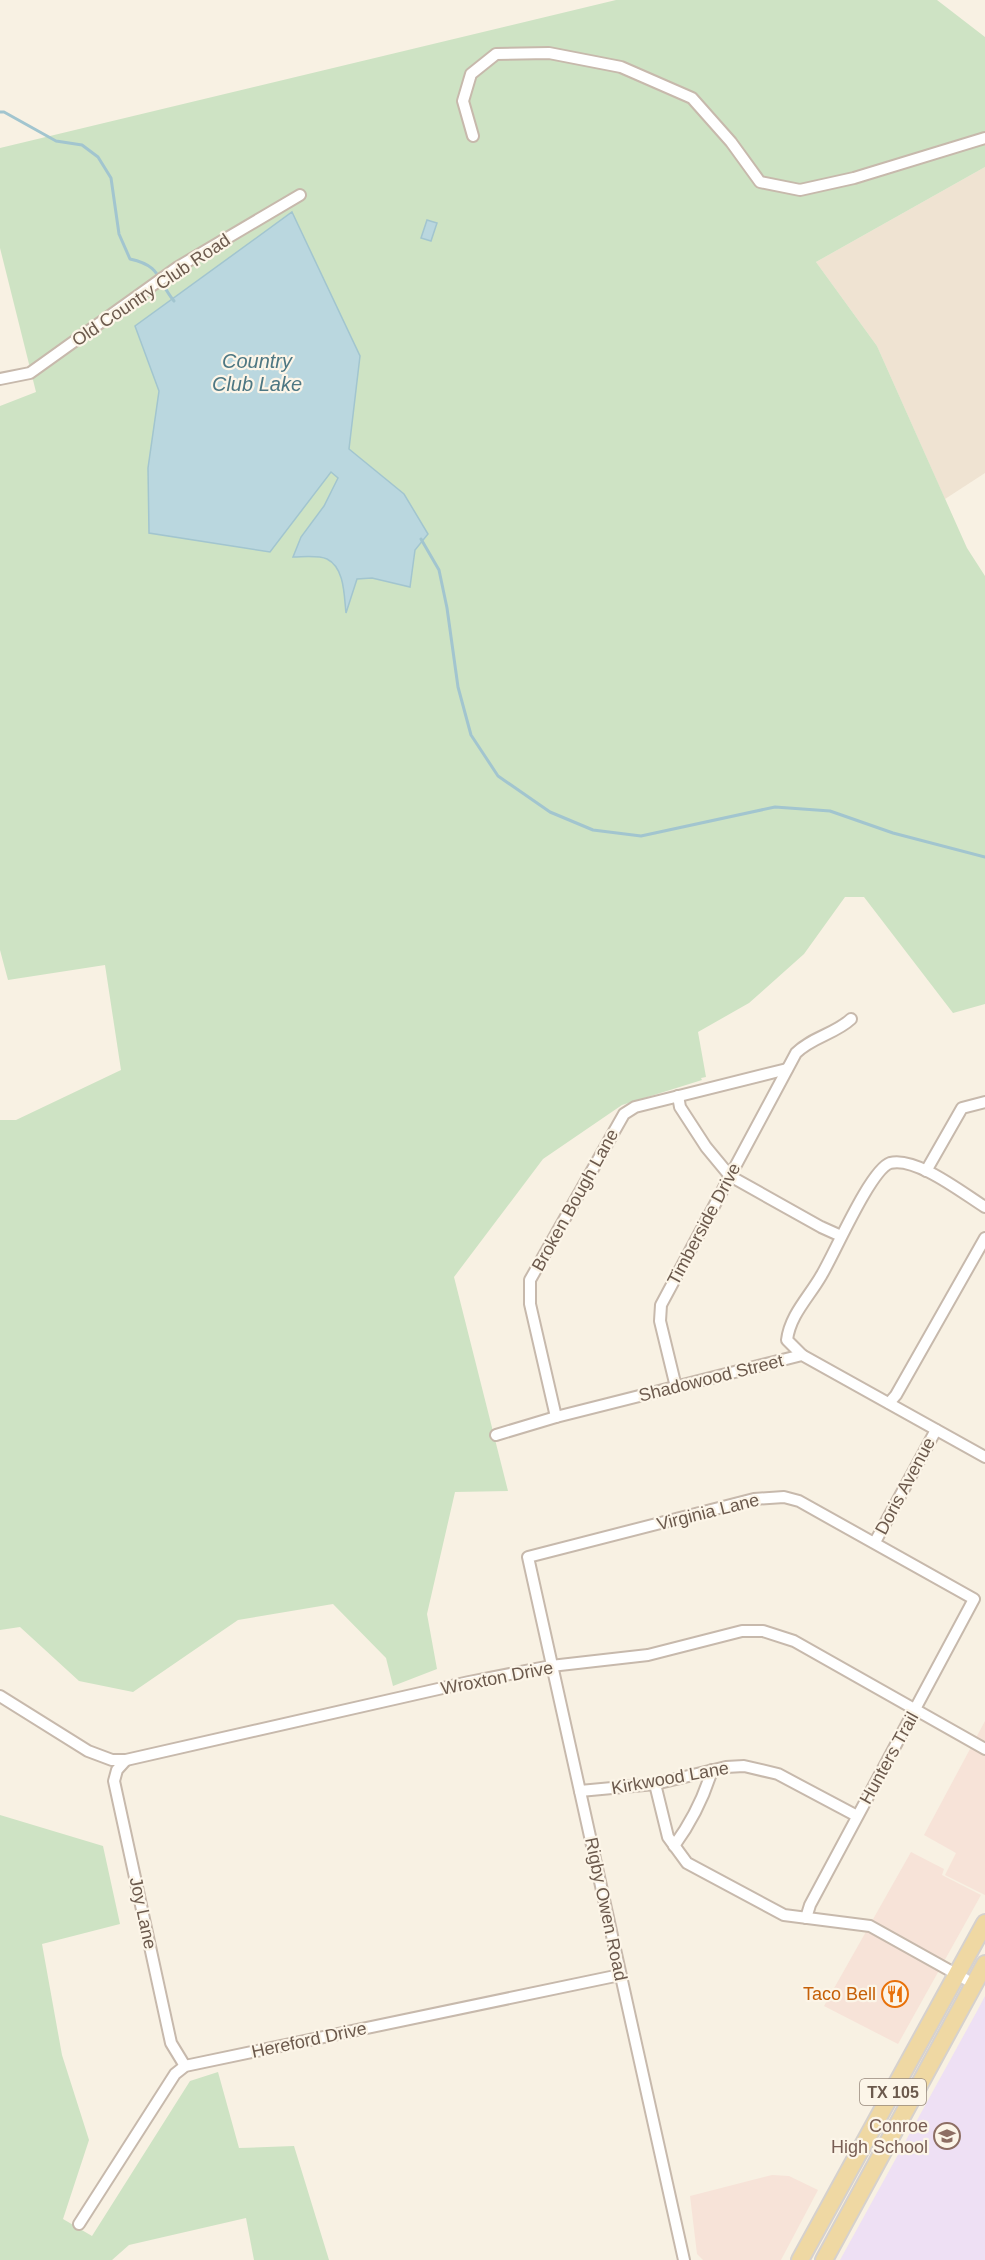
<svg xmlns="http://www.w3.org/2000/svg" width="985" height="2260" font-family="Helvetica,sans-serif">
<style>
.residential{fill:#efe3d2}
.commercial{fill:#f7e3d8}
.education{fill:#eee0f4}
.green{fill:#cee3c4}
.water{fill:#bad7df;stroke:#a2c5cf;stroke-width:1.5}
.lines{fill:none;stroke-linecap:round;stroke-linejoin:round}
.stream{stroke:#a2c5cf;stroke-width:3}
.minor-casing{stroke:#c7b9ac;stroke-width:14}
.primary-casing{stroke:#d6d1cd;stroke-width:20}
.minor{stroke:#fff;stroke-width:10}
.primary{stroke:#efd8a3;stroke-width:16}
.labels{text-anchor:middle;dominant-baseline:central;stroke-width:4.5;stroke-linejoin:round;paint-order:stroke}
.shield{fill:#fcf5e8;stroke:#97887c;stroke-width:1.5}
.shield-label{font-size:16px;font-weight:bold;fill:#6c5a4d}
.street-label{font-size:18px;fill:#6c5a4d;stroke:#fcf5e8}
.food-label{font-size:18px;fill:#c56008;stroke:#fcf5e8;text-anchor:end}
.education-label{font-size:18px;fill:#785e54;stroke:#fcf5e8;text-anchor:end}
.water-label{font-size:20px;font-style:italic;fill:#4d7783;stroke:#fcf5e8}
</style>
<rect width="100%" height="100%" fill="#f8f1e3"/>
<path class="residential" d="M 985,167 L 985,473 L 945,499 L 877,346 L 816,262 Z"/>
<g class="commercial">
<path d="M 985,1721 L 985,1895 L 945,1875 L 956,1853 L 924,1835 Z"/>
<path d="M 911,1852 L 944,1869 L 942,1875 L 981,1895 L 898,2044 L 824,2006 Z"/>
<path d="M 772,2175 L 789,2176 L 818,2190 L 781,2260 L 703,2260 L 697,2254 L 690,2196 Z"/>
</g>
<path class="education" d="M 985,1996 L 985,2260 L 840,2260 L 976,2013 Z"/>
<g class="green">
<path d="M 616,0 L 937,0 L 985,37 L 985,167 L 816,262 L 877,346 L 967,548 L 985,576 L 985,1004 L 953,1013 L 864,897 L 845,897 L 804,954 L 749,1003 L 698,1032 L 706,1077 L 701,1078 L 702,1080 L 622,1105 L 543,1159 L 454,1277 L 508,1491 L 455,1492 L 427,1614 L 437,1669 L 393,1686 L 386,1658 L 333,1604 L 238,1620 L 133,1692 L 79,1681 L 20,1627 L 0,1630 L 0,1120 L 16,1120 L 121,1070 L 105,965 L 8,980 L 0,950 L 0,406 L 36,392 L 0,248 L 0,148 Z"/>
<path d="M 0,1815 L 103,1846 L 120,1924 L 42,1944 L 62,2055 L 89,2140 L 63,2219 L 92,2236 L 190,2081 L 218,2072 L 239,2148 L 294,2146 L 329,2260 L 254,2260 L 246,2218 L 129,2245 L 112,2260 L 0,2260 Z"/>
</g>
<g class="water">
<path d="M 292,212 L 360,356 L 349,449 L 404,494 L 428,534 L 415,550 L 410,587 L 372,578 L 357,579 L 346,613 C 344,596 345,568 327,559 C 318,555 303,557 293,557 L 301,537 L 324,506 L 338,478 L 331,472 L 270,552 L 149,533 L 148,468 L 159,391 L 135,326 Z"/>
<path d="M 427,220 L 437,223 L 431,241 L 421,238 Z"/>
</g>
<g class="lines">
<g class="stream">
<path d="M 0,112 L 4,112 L 56,141 L 82,145 L 98,157 L 111,178 L 119,234 L 130,259 C 162,266 156,279 174,301"/>
<path d="M 421,539 L 439,570 L 447,608 L 458,687 L 471,735 L 498,776 L 550,812 L 593,830 L 641,836 L 775,807 L 830,811 L 893,833 L 985,857"/>
</g>
<defs>
<g id="minor">
<path d="M 473,136 L 463,101 L 471,74 L 496,54 L 549,53 L 621,67 L 692,98 L 731,142 L 760,182 L 800,190 L 854,178 L 985,138"/>
<path d="M 0,379 L 30,373 L 178,267 L 300,195"/>
<path d="M 678,1096 L 680,1107 L 706,1147 L 730,1176 L 821,1227 L 841,1236"/>
<path d="M 926,1171 L 962,1108 L 985,1102"/>
<path d="M 802,1355 L 787,1340 C 790,1315 809,1297 821,1276 C 834,1255 870,1170 890,1163 C 916,1156 964,1194 985,1207"/>
<path d="M 676,1387 L 660,1321 L 661,1305 L 796,1053 C 812,1037 835,1034 851,1019"/>
<path d="M 889,1403 L 896,1395 L 985,1238"/>
<path d="M 556,1417 L 530,1304 L 530,1280 L 624,1114 L 635,1107 L 787,1069"/>
<path d="M 496,1435 L 556,1417 L 802,1355 L 985,1457"/>
<path d="M 875,1542 L 936,1430"/>
<path d="M 0,1696 L 88,1751 L 112,1760 L 126,1760 L 469,1682 L 551,1666 L 648,1655 L 742,1631 L 763,1631 L 794,1641 L 985,1749"/>
<path d="M 126,1760 L 117,1770 L 114,1781 L 171,2043 L 185,2066"/>
<path d="M 655,1784 L 668,1837 L 687,1863 L 784,1915 L 870,1926 L 974,1984"/>
<path d="M 580,1791 L 655,1784 L 726,1767 L 744,1766 L 778,1774 L 857,1816"/>
<path d="M 674,1846 C 690,1824 704,1797 712,1770"/>
<path d="M 79,2224 L 175,2074 L 185,2066 L 620,1975"/>
<path d="M 684,2260 L 528,1557 L 754,1499 L 784,1497 L 799,1501 L 974,1599 L 810,1905 L 806,1918"/>
</g>
<g id="primary">
<path d="M 800,2260 L 985,1923"/>
<path d="M 824,2260 L 985,1964"/>
</g>
</defs>
<use href="#minor" class="minor-casing"/>
<use href="#primary" class="primary-casing"/>
<use href="#minor" class="minor"/>
<use href="#primary" class="primary"/>
</g>
<defs>
<symbol id="restaurant-ring" viewBox="-11 -11 22 22"><circle r="9.5" fill="#fcf5e8" stroke="#e8710a" stroke-width="1.5"/><path d="M-5-6h1v4h1v-4h1v4h1v-4h1v5L-1.5 .5V6h-2V.5L-5-1ZM5-6V6H3V1.5H1.5Q1.5-4 5-6Z" fill="#e8710a"/></symbol>
<symbol id="school-ring" viewBox="-11 -11 22 22"><circle r="9.5" fill="#fcf5e8" stroke="#8d6e63" stroke-width="1.5"/><path d="M0-5L7-2L0 1L-7-2ZM-4 1L0 2.5L4 1V4Q0 6-4 4Z" fill="#8d6e63"/></symbol>
</defs>
<g fill-rule="evenodd">
<use href="#restaurant-ring" x="880" y="1979" width="30" height="30"/>
<use href="#school-ring" x="932" y="2121" width="30" height="30"/>
</g>
<g class="labels">
<rect class="shield" x="860" y="2079" width="66" height="26" rx="4.5"/>
<g class="shield-label">
<text x="893" y="2092">TX 105</text>
</g>
<g class="street-label">
<text transform="translate(151 290) rotate(-34)">Old Country Club Road</text>
<text transform="translate(575 1200) rotate(-61)">Broken Bough Lane</text>
<text transform="translate(704 1224) rotate(-62)">Timberside Drive</text>
<text transform="translate(711 1378) rotate(-14)">Shadowood Street</text>
<text transform="translate(905 1486) rotate(-62)">Doris Avenue</text>
<text transform="translate(708 1512) rotate(-14)">Virginia Lane</text>
<text transform="translate(497 1678) rotate(-11)">Wroxton Drive</text>
<text transform="translate(889 1758) rotate(-61)">Hunters Trail</text>
<text transform="translate(670 1778) rotate(-10)">Kirkwood Lane</text>
<text transform="translate(606 1909) rotate(78)">Rigby Owen Road</text>
<text transform="translate(143 1913) rotate(78)">Joy Lane</text>
<text transform="translate(309 2040) rotate(-12)">Hereford Drive</text>
</g>
<g class="food-label">
<text x="876" y="1994">Taco Bell</text>
</g>
<g class="education-label">
<text x="928" y="2126">Conroe<tspan x="928" dy="21">High School</tspan></text>
</g>
<g class="water-label">
<text x="257" y="361">Country<tspan x="257" dy="23">Club Lake</tspan></text>
</g>
</g>
</svg>
